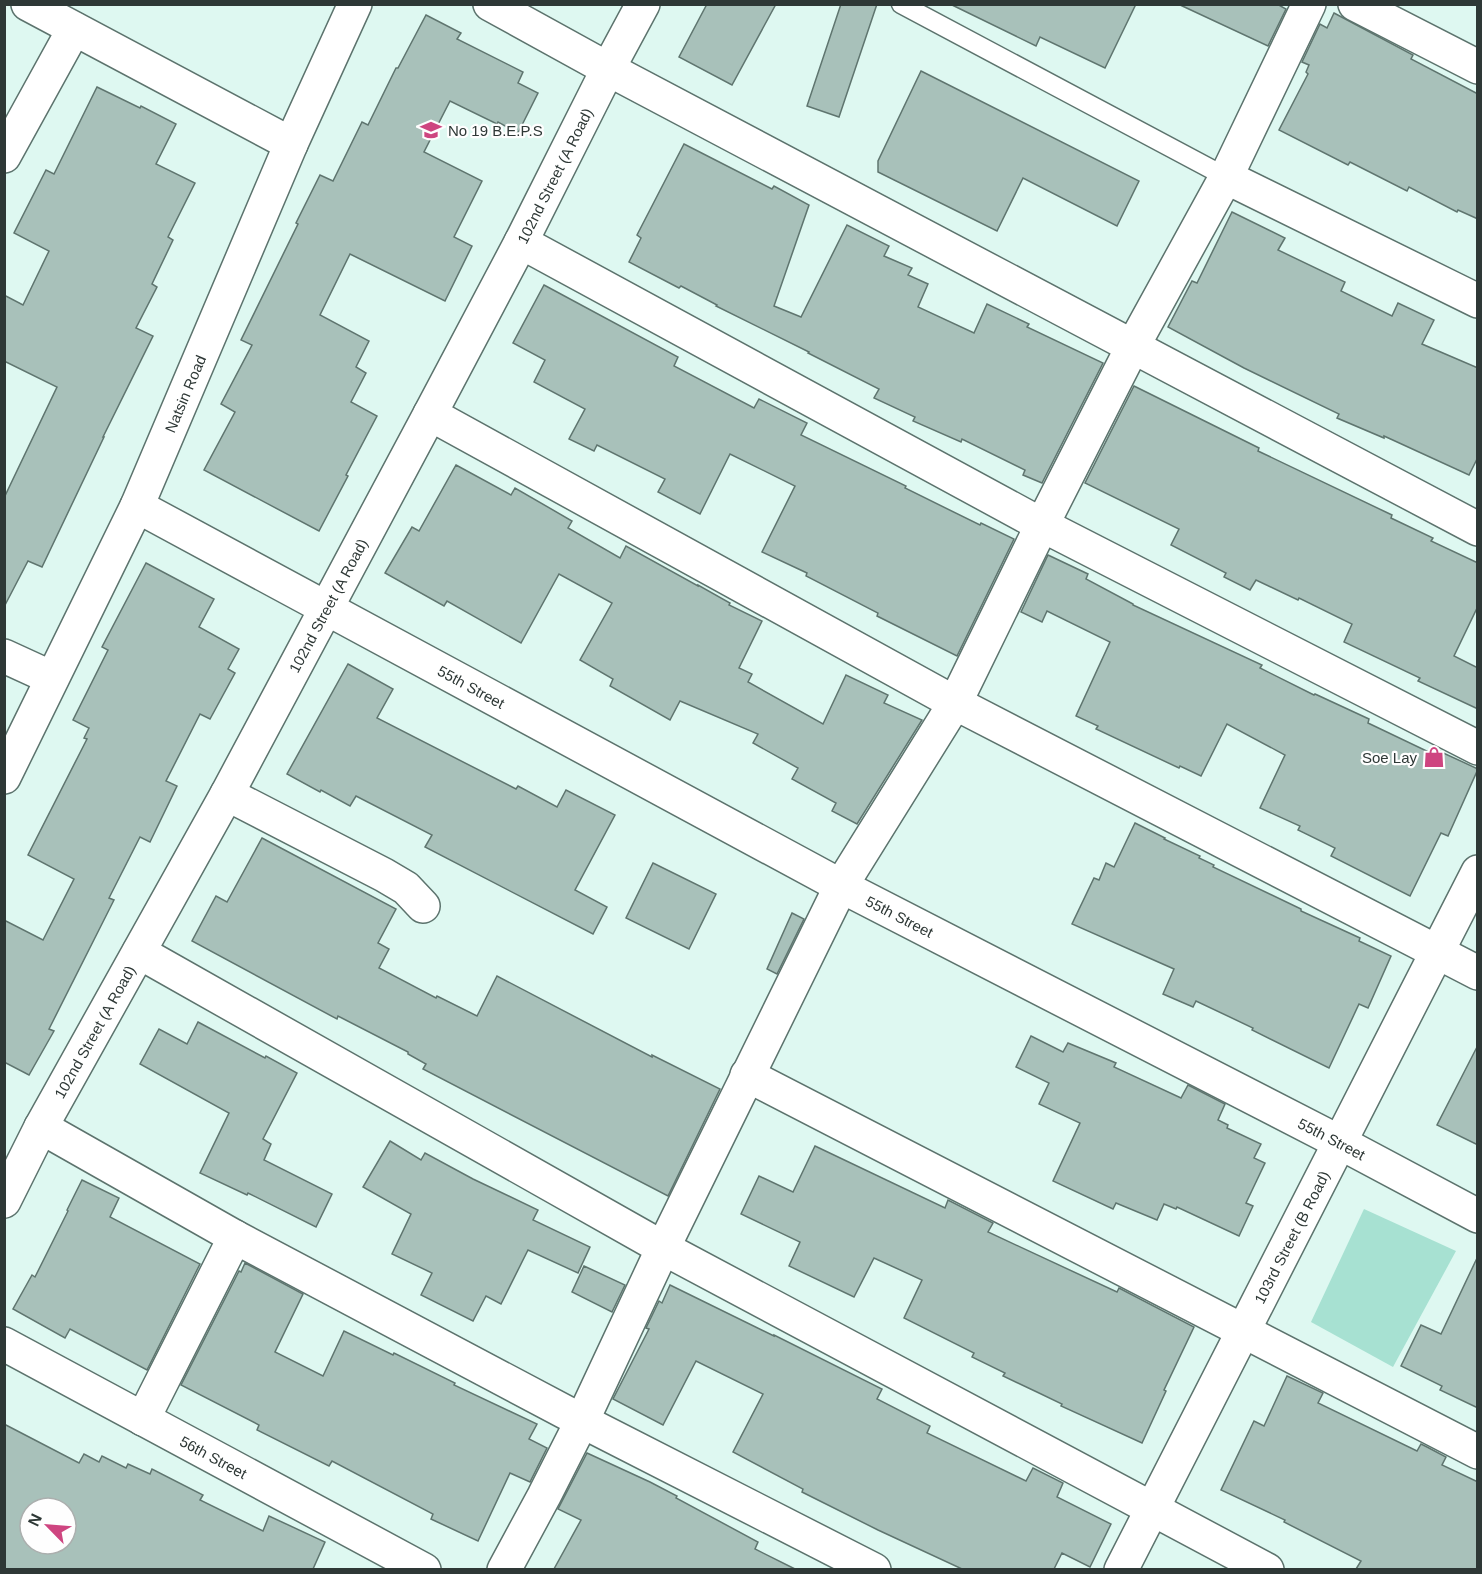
<svg xmlns="http://www.w3.org/2000/svg" width="1482" height="1574" font-family="Arial,sans-serif">
<style>
.green{fill:#a7e1d2}
.building{fill:#a8c1ba;stroke:#5f756f;stroke-width:1.5;fill-rule:evenodd}
.lines{fill:none;stroke-linecap:round;stroke-linejoin:round}
.service-casing{stroke:#5c736d;stroke-width:21}
.minor-casing{stroke:#5c736d;stroke-width:36}
.tertiary-casing{stroke:#5c736d;stroke-width:36}
.service{stroke:#fff;stroke-width:18}
.minor{stroke:#fff;stroke-width:33}
.tertiary{stroke:#fff;stroke-width:33}
.labels{text-anchor:middle;dominant-baseline:central;stroke-width:4.5;stroke-linejoin:round;paint-order:stroke}
.poi-label{font-size:15px;fill:#2e3836;stroke:#fefefe;text-anchor:start}
.street-label{font-size:15px;fill:#2e3836;stroke:#fefefe}
</style>
<rect width="100%" height="100%" fill="#def8f1"/>
<path class="green" d="M 1364,1209 L 1456,1251 L 1393,1367 L 1311,1322 Z"/>
<g class="building">
<path d="M 707,4 L 776,4 L 732,85 L 679,57 Z"/>
<path d="M 841,4 L 877,4 L 839,117 L 807,106 Z"/>
<path d="M 950,4 L 1136,4 L 1105,68 L 1040,37 L 1036,46 Z"/>
<path d="M 1178,4 L 1277,4 L 1286,9 L 1268,46 Z"/>
<path d="M 1334,13 L 1413,55 L 1411,59 L 1478,94 L 1478,219 L 1458,210 L 1457,212 L 1409,187 L 1407,191 L 1350,162 L 1348,165 L 1279,130 L 1308,74 L 1306,72 L 1309,65 L 1302,62 L 1320,24 L 1327,28 Z"/>
<path d="M 426,15 L 461,33 L 457,39 L 523,72 L 518,83 L 538,93 L 518,133 L 498,122 L 497,124 L 450,101 L 424,152 L 482,181 L 454,237 L 472,246 L 445,301 L 350,254 L 320,315 L 369,341 L 356,367 L 366,373 L 351,402 L 377,416 L 346,475 L 348,476 L 319,531 L 204,470 L 235,412 L 221,404 L 252,345 L 241,340 L 298,224 L 296,223 L 320,175 L 333,181 L 362,122 L 368,125 L 396,68 L 398,68 Z"/>
<path d="M 921,71 L 1139,181 L 1117,226 L 1023,178 L 997,231 L 878,172 L 878,161 Z"/>
<path d="M 97,87 L 140,108 L 141,106 L 176,124 L 156,164 L 195,183 L 168,237 L 173,240 L 152,284 L 157,287 L 136,328 L 153,336 L 103,437 L 104,437 L 42,567 L 28,561 L 4,607 L 4,498 L 57,387 L 4,361 L 4,295 L 23,305 L 49,251 L 14,233 L 46,170 L 54,174 Z"/>
<path d="M 684,144 L 772,189 L 774,186 L 809,205 L 774,306 L 801,317 L 847,225 L 889,246 L 884,256 L 912,268 L 908,275 L 928,284 L 918,307 L 974,333 L 987,304 L 1029,324 L 1027,327 L 1103,363 L 1042,483 L 1023,475 L 1025,470 L 962,439 L 961,442 L 913,421 L 915,417 L 874,398 L 879,389 L 808,353 L 809,352 L 716,306 L 717,305 L 681,286 L 679,288 L 629,262 L 641,238 L 637,235 Z"/>
<path d="M 1232,212 L 1285,238 L 1278,250 L 1345,282 L 1341,291 L 1392,316 L 1398,303 L 1434,320 L 1422,344 L 1478,368 L 1478,457 L 1469,475 L 1384,436 L 1384,438 L 1337,418 L 1339,414 L 1244,368 L 1168,327 L 1192,281 L 1197,283 Z"/>
<path d="M 544,285 L 678,357 L 674,366 L 754,408 L 759,399 L 807,423 L 801,435 L 906,486 L 905,488 L 980,525 L 981,523 L 1014,539 L 957,656 L 877,616 L 878,613 L 806,576 L 807,573 L 762,552 L 795,486 L 730,454 L 700,514 L 658,492 L 665,479 L 597,445 L 594,451 L 569,439 L 585,409 L 534,382 L 545,360 L 513,343 Z"/>
<path d="M 1134,386 L 1259,448 L 1258,451 L 1392,515 L 1391,518 L 1433,538 L 1431,541 L 1478,563 L 1478,606 L 1454,656 L 1478,668 L 1478,709 L 1418,681 L 1420,678 L 1344,642 L 1352,624 L 1299,598 L 1298,600 L 1256,580 L 1250,590 L 1224,577 L 1226,573 L 1171,545 L 1179,529 L 1085,483 Z"/>
<path d="M 456,465 L 511,495 L 515,488 L 572,521 L 568,528 L 620,558 L 626,546 L 698,586 L 698,585 L 730,603 L 729,605 L 762,621 L 739,668 L 752,674 L 748,682 L 823,724 L 846,675 L 888,695 L 884,703 L 922,720 L 857,824 L 832,811 L 836,803 L 792,779 L 798,768 L 753,743 L 758,734 L 680,701 L 670,720 L 610,686 L 613,679 L 580,660 L 612,603 L 559,574 L 521,643 L 447,601 L 444,606 L 385,573 L 412,527 L 419,531 Z"/>
<path d="M 1048,555 L 1088,574 L 1086,579 L 1133,604 L 1133,605 L 1262,665 L 1260,668 L 1314,695 L 1315,694 L 1369,719 L 1368,723 L 1437,756 L 1439,751 L 1478,769 L 1448,836 L 1441,833 L 1410,896 L 1331,856 L 1335,848 L 1298,830 L 1300,826 L 1260,808 L 1285,755 L 1227,724 L 1201,776 L 1180,766 L 1179,768 L 1096,729 L 1098,726 L 1076,716 L 1110,642 L 1047,611 L 1042,622 L 1021,612 Z"/>
<path d="M 146,563 L 214,599 L 199,627 L 239,649 L 228,669 L 235,673 L 210,719 L 200,714 L 166,781 L 177,786 L 150,842 L 140,837 L 109,898 L 114,900 L 49,1029 L 54,1031 L 29,1075 L 4,1062 L 4,920 L 43,940 L 74,879 L 28,855 L 87,739 L 84,738 L 89,728 L 73,720 L 108,650 L 102,647 Z"/>
<path d="M 348,664 L 393,689 L 377,718 L 516,789 L 518,786 L 557,807 L 566,790 L 615,815 L 575,890 L 607,907 L 593,934 L 425,847 L 432,835 L 356,796 L 350,806 L 321,790 L 320,792 L 287,774 Z"/>
<path d="M 1135,823 L 1165,838 L 1164,839 L 1200,856 L 1199,858 L 1214,865 L 1213,867 L 1301,909 L 1301,911 L 1360,938 L 1359,941 L 1391,956 L 1368,1008 L 1359,1004 L 1329,1068 L 1252,1030 L 1253,1028 L 1196,1001 L 1193,1007 L 1163,994 L 1174,969 L 1072,924 L 1094,878 L 1099,880 L 1106,863 L 1114,867 Z"/>
<path d="M 262,838 L 396,909 L 378,943 L 389,949 L 379,968 L 436,998 L 437,996 L 477,1016 L 497,976 L 652,1057 L 652,1055 L 720,1089 L 668,1196 L 423,1069 L 426,1064 L 408,1054 L 408,1052 L 338,1016 L 337,1019 L 192,941 L 216,896 L 227,902 Z"/>
<path d="M 653,863 L 716,894 L 689,949 L 626,918 Z"/>
<path d="M 792,913 L 804,919 L 777,974 L 767,969 Z"/>
<path d="M 198,1022 L 265,1058 L 266,1056 L 297,1073 L 263,1139 L 271,1144 L 264,1160 L 332,1194 L 316,1227 L 248,1193 L 247,1195 L 200,1173 L 229,1113 L 140,1064 L 159,1029 L 187,1044 Z"/>
<path d="M 1031,1036 L 1063,1052 L 1068,1043 L 1116,1063 L 1114,1067 L 1181,1098 L 1188,1085 L 1225,1104 L 1218,1120 L 1228,1125 L 1227,1128 L 1261,1144 L 1254,1158 L 1265,1163 L 1246,1203 L 1253,1206 L 1239,1236 L 1177,1207 L 1176,1209 L 1164,1204 L 1157,1220 L 1116,1203 L 1113,1209 L 1053,1181 L 1080,1123 L 1039,1104 L 1049,1083 L 1016,1067 Z"/>
<path d="M 1478,1045 L 1478,1145 L 1437,1125 Z"/>
<path d="M 390,1141 L 421,1160 L 425,1153 L 473,1179 L 538,1210 L 533,1220 L 590,1247 L 578,1273 L 528,1250 L 501,1304 L 486,1296 L 473,1321 L 421,1295 L 432,1273 L 392,1254 L 411,1214 L 363,1187 Z"/>
<path d="M 815,1146 L 945,1208 L 948,1200 L 993,1223 L 988,1232 L 1117,1292 L 1119,1288 L 1194,1327 L 1164,1390 L 1166,1391 L 1142,1443 L 1061,1406 L 1062,1404 L 1039,1393 L 1003,1376 L 1005,1373 L 972,1357 L 974,1353 L 904,1318 L 922,1280 L 874,1258 L 854,1297 L 789,1266 L 800,1242 L 741,1214 L 759,1176 L 793,1192 Z"/>
<path d="M 82,1180 L 119,1198 L 110,1217 L 200,1264 L 147,1370 L 70,1329 L 65,1338 L 13,1309 L 32,1275 L 35,1277 L 68,1211 L 67,1210 Z"/>
<path d="M 1478,1256 L 1478,1408 L 1440,1390 L 1442,1386 L 1401,1366 L 1421,1325 L 1441,1334 Z"/>
<path d="M 245,1263 L 303,1294 L 275,1352 L 323,1376 L 344,1331 L 393,1355 L 394,1353 L 455,1383 L 454,1385 L 537,1424 L 529,1439 L 547,1448 L 530,1482 L 510,1473 L 478,1541 L 431,1519 L 433,1514 L 332,1461 L 329,1466 L 257,1430 L 259,1425 L 181,1385 L 239,1271 L 241,1272 Z"/>
<path d="M 584,1266 L 625,1285 L 612,1312 L 572,1292 Z"/>
<path d="M 670,1285 L 774,1336 L 774,1335 L 882,1389 L 877,1399 L 930,1426 L 927,1433 L 1026,1481 L 1033,1468 L 1063,1483 L 1057,1497 L 1111,1524 L 1090,1567 L 1062,1553 L 1054,1569 L 962,1569 L 878,1530 L 802,1492 L 803,1489 L 733,1452 L 763,1394 L 696,1361 L 663,1425 L 613,1399 L 649,1329 L 646,1328 L 659,1301 L 662,1303 Z"/>
<path d="M 1287,1376 L 1323,1393 L 1318,1403 L 1417,1451 L 1421,1444 L 1427,1447 L 1446,1457 L 1442,1465 L 1478,1482 L 1478,1569 L 1356,1569 L 1361,1561 L 1284,1522 L 1285,1520 L 1221,1490 L 1254,1421 L 1264,1426 Z"/>
<path d="M 4,1424 L 79,1463 L 84,1454 L 99,1462 L 102,1456 L 126,1468 L 128,1464 L 150,1474 L 152,1469 L 203,1495 L 200,1500 L 263,1531 L 269,1516 L 325,1542 L 313,1569 L 4,1569 ZM 30,1508 L 66,1508 L 66,1544 L 30,1544 Z"/>
<path d="M 587,1453 L 650,1482 L 677,1496 L 676,1498 L 758,1542 L 755,1549 L 795,1569 L 554,1569 L 581,1520 L 558,1509 Z"/>
</g>
<g class="lines">
<defs>
<path id="service" d="M 901,4 L 1226,177"/>
<g id="minor">
<path d="M 28,4 L 291,144"/>
<path d="M 490,4 L 608,69 L 1478,529"/>
<path d="M 1355,4 L 1478,67"/>
<path d="M 4,156 L 74,29"/>
<path d="M 1226,177 L 1478,301"/>
<path d="M 521,242 L 1042,525 L 1478,748"/>
<path d="M 430,414 L 955,703 L 1478,973"/>
<path id="s1" d="M 137,506 L 841,886 L 1339,1142 L 1478,1216"/>
<path d="M 4,656 L 52,678"/>
<path id="s2" d="M 4,777 L 137,506 L 291,144 L 355,4"/>
<path d="M 227,794 L 384,875 L 406,888 L 423,906"/>
<path d="M 139,952 L 663,1248 L 1267,1570"/>
<path d="M 747,1075 L 1478,1452"/>
<path d="M 41,1127 L 235,1237 L 582,1421 L 874,1570"/>
<path id="s3" d="M 4,1201 L 41,1127 L 227,794 L 430,414 L 521,242 L 608,69 L 643,4"/>
<path d="M 143,1419 L 235,1237"/>
<path d="M 504,1570 L 544,1496 L 582,1421 L 663,1248 L 841,886 L 955,703 L 1042,525 L 1133,346 L 1226,177 L 1309,4"/>
<path id="s4" d="M 1121,1570 L 1478,872"/>
</g>
<g id="tertiary">
<path id="s5" d="M 4,1344 L 424,1570"/>
</g>
</defs>
<use href="#service" class="service-casing"/>
<use href="#minor" class="minor-casing"/>
<use href="#tertiary" class="tertiary-casing"/>
<use href="#service" class="service"/>
<use href="#minor" class="minor"/>
<use href="#tertiary" class="tertiary"/>
</g>
<defs>
<symbol id="school-bare" viewBox="-9 -9 18 18"><path d="M0-5L7-2L0 1L-7-2ZM-4 1L0 2.5L4 1V4Q0 6-4 4Z" fill="#ce4580" stroke="#fefefe" stroke-width="2.5" paint-order="stroke"/></symbol>
<symbol id="shop-bare" viewBox="-9 -9 18 18"><path d="M-5-2.5h2.3a2.7 3.5 0 0 1 5.4 0H5L5.5 6h-11ZM-1.5-2.5h3a1.5 2.3 0 0 0-3 0Z" fill="#ce4580" stroke="#fefefe" stroke-width="2.5" paint-order="stroke"/></symbol>
</defs>
<g fill-rule="evenodd">
<use href="#school-bare" x="416" y="115" width="30" height="30"/>
<use href="#shop-bare" x="1419" y="742" width="30" height="30"/>
</g>
<g class="labels">
<g class="poi-label">
<text x="448" y="130">No 19 B.E.P.S</text>
<text x="1417" y="757" text-anchor="end">Soe Lay</text>
</g>
<g class="street-label">
<text stroke="none"><textPath href="#s3" startOffset="1164">102nd Street (A Road)</textPath></text>
<text stroke="none"><textPath href="#s2" startOffset="424">Natsin Road</textPath></text>
<text stroke="none"><textPath href="#s3" startOffset="678">102nd Street (A Road)</textPath></text>
<text stroke="none"><textPath href="#s1" startOffset="380">55th Street</textPath></text>
<text stroke="none"><textPath href="#s1" startOffset="866">55th Street</textPath></text>
<text stroke="none"><textPath href="#s3" startOffset="192">102nd Street (A Road)</textPath></text>
<text stroke="none"><textPath href="#s1" startOffset="1352">55th Street</textPath></text>
<text stroke="none"><textPath href="#s4" startOffset="374">103rd Street (B Road)</textPath></text>
<text stroke="none"><textPath href="#s5" startOffset="238">56th Street</textPath></text>
</g>
</g>
<rect width="1482" height="1574" fill="none" stroke="#2e3836" stroke-width="12"/>
<g transform="translate(48 1526) rotate(295)"><circle r="28" fill="#fefefe" stroke="#abafae" stroke-width="1.5"/>
<path d="M0-4.5L10 22L0 15L-10 22Z" fill="#ce4580"/>
<text y="-9" font-size="16" font-weight="bold" text-anchor="middle" fill="#2e3836">N</text>
</g>
</svg>
